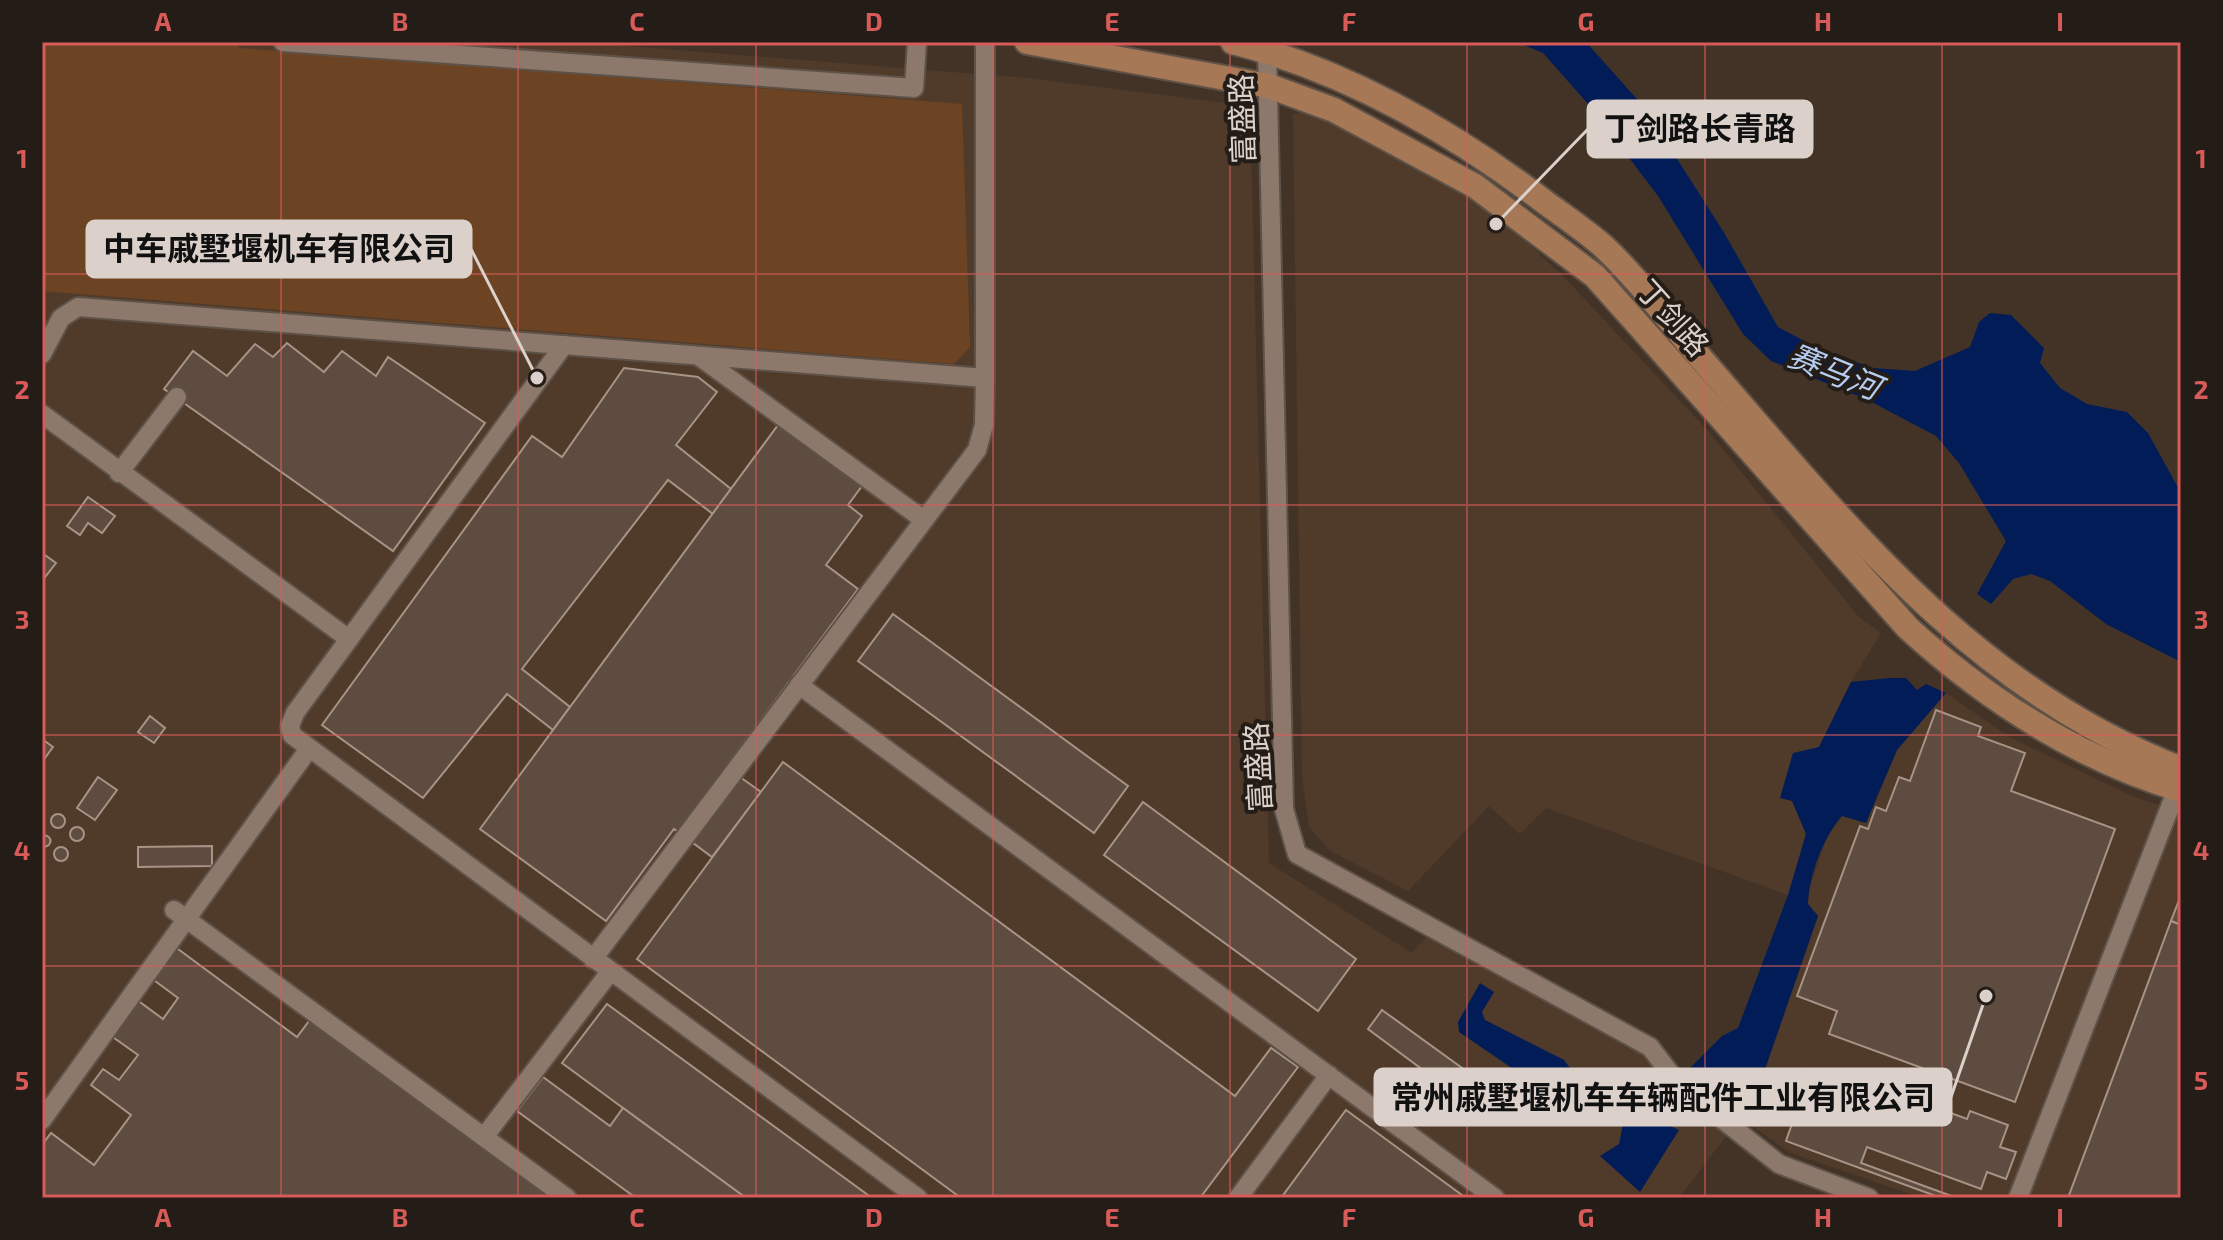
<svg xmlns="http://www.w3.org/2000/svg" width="2223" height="1240" font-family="'Exo 2','Noto Sans SC',sans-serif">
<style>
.built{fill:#503a2a}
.green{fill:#6d4423}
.water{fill:#021c58}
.building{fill:#5d4c3f;stroke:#a79486;stroke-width:2}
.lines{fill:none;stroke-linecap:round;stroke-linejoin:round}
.minor-casing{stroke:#5e5248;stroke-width:22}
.major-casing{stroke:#5e5248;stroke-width:28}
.minor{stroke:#8c796c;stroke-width:18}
.major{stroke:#a67855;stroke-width:24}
.grid{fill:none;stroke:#d85b59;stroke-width:2;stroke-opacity:0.55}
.labels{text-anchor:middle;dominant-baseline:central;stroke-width:8;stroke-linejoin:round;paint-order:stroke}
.street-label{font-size:30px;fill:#dbd1ca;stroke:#241d17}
.water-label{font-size:32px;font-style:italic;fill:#b7ccf1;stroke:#241d17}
.leader{fill:none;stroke:#dbd1ca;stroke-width:3}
.callout-dot{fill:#dbd1ca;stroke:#241d17;stroke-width:3}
.callout{fill:#dbd1ca;stroke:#dbd1ca;stroke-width:3}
.callout-label{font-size:32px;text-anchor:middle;font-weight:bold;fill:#111}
.neatline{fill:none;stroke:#d85b59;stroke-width:3}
.grid-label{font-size:26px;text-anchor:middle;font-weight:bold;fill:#d85b59}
</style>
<rect width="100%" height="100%" fill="#433327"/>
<g class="built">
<path d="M 42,42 L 578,42 L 1027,78 L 1250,106 L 1269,863 L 1412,953 L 1427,936 L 1646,1052 L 1665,1093 L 1727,1135 L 1679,1198 L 42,1198 Z"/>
<path d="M 1308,110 L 1411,162 L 1503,220 L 1565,278 L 1709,432 L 1858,616 L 1881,633 L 1851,682 L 1792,801 L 1806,834 L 1788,895 L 1546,808 L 1520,834 L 1489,806 L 1408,891 L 1330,851 L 1309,827 L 1302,777 L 1293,115 Z"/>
<path d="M 1946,693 L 2011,738 L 2132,796 L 2181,813 L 2181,1198 L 1922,1198 L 1791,1153 L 1739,1117 L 1753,1105 L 1818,916 L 1808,904 L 1809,890 L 1829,831 L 1842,816 L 1866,823 L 1897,750 Z"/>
</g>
<path class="green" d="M 42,42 L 239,42 L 239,48 L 962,104 L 970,347 L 954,364 L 42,291 Z"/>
<g class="water">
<path d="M 1517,42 L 1586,42 L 1644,107 L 1723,231 L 1778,327 L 1825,352 L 1874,368 L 1915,371 L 1970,347 L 1979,322 L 1990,313 L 2011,315 L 2044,348 L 2040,363 L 2060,388 L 2087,404 L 2127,412 L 2148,433 L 2181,493 L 2181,662 L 2106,624 L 2050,581 L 2031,574 L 2013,579 L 1991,604 L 1977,594 L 2006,541 L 1959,463 L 1936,436 L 1866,399 L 1771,361 L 1743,334 L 1658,196 L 1589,105 L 1543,53 Z"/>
<path d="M 1890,678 L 1906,678 L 1917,690 L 1926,684 L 1946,693 L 1897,750 L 1866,823 L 1842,816 C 1823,838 1809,875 1808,904 L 1818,916 L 1763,1075 L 1715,1103 L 1683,1075 L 1722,1036 L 1738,1028 L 1788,895 L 1806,834 L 1792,801 L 1780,798 L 1793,753 L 1819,747 L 1851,682 Z"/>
<path d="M 1480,983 L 1494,992 L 1482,1012 L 1485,1020 L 1564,1060 L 1582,1084 L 1579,1093 L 1522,1075 L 1459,1032 L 1458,1022 Z"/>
<path d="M 1634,1098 L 1640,1108 L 1652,1102 L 1662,1122 L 1679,1130 L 1640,1192 L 1600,1156 L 1619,1144 L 1626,1109 Z"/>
</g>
<g class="building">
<path d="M 287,343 L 324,372 L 342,351 L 376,376 L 388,357 L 485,423 L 393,551 L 164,389 L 193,351 L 227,376 L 255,344 L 273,357 Z"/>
<path d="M 624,368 L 698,377 L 717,392 L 676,445 L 731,489 L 713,514 L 668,480 L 522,669 L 570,707 L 553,730 L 507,694 L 423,798 L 322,725 L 532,436 L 562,457 Z"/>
<path d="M 778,425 L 862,486 L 848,505 L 862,516 L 826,565 L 858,589 L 726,767 L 761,792 L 712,857 L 674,829 L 606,921 L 480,829 Z"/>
<path d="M 88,497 L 115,516 L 102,533 L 88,523 L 80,535 L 67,526 Z"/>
<path d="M 42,553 L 56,563 L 42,581 Z"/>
<path d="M 893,614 L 1128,786 L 1094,833 L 858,661 Z"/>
<path d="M 1936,710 L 1981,727 L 1978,736 L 2025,753 L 2011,791 L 2115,829 L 2015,1102 L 1829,1034 L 1837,1011 L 1797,996 L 1860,826 L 1868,829 L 1876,807 L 1886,811 L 1899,777 L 1910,781 Z"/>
<path d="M 150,716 L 165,728 L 154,743 L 138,732 Z"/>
<path d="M 42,739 L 53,747 L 42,762 Z"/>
<path d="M 783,762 L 1235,1096 L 1271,1048 L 1298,1067 L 1200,1198 L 961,1198 L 637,959 Z"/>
<path d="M 98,777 L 117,790 L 95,820 L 77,808 Z"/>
<path d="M 1143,802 L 1356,959 L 1318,1011 L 1104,855 Z"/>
<circle cx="58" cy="821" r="7"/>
<circle cx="77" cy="834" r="7"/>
<circle cx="45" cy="841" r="5.5"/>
<path d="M 212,846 L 212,866 L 138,867 L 138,847 Z"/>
<circle cx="61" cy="854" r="7"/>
<path d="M 2181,895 L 2181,925 L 2171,921 Z"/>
<path d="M 2171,921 L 2181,925 L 2181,1198 L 2068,1198 Z"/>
<path d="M 174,946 L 297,1037 L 312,1017 L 558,1198 L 42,1198 L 42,1145 L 51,1133 L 94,1165 L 131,1115 L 91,1085 L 103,1069 L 119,1080 L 138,1055 L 110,1035 L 137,1000 L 163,1019 L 178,998 L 151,978 Z"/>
<path d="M 607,1004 L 872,1198 L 746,1198 L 623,1108 L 562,1063 Z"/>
<path d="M 1382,1010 L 1469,1073 L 1454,1093 L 1368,1029 Z"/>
<path d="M 1807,1069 L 1848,1084 L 1850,1076 L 1967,1119 L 1970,1111 L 2008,1125 L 2000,1147 L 2016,1152 L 2006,1179 L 1987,1172 L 1981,1189 L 1867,1147 L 1861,1163 L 1957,1198 L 1941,1198 L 1786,1141 L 1794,1118 L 1789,1116 Z"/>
<path d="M 543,1077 L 610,1126 L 623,1108 L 746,1198 L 636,1198 L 517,1111 Z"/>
<path d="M 1346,1110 L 1466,1198 L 1281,1198 Z"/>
</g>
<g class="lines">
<defs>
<g id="minor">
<path d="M 283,42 L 914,88 L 917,42"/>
<path d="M 1267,50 L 1284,809 L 1297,854 L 1650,1047 L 1680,1086 L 1779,1164 L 1869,1198"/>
<path d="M 564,345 L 295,713 L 290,726 L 292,735 L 918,1198"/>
<path d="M 42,354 L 61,318 L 78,307 L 985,378"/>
<path d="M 700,357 L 924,520"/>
<path d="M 42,414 L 349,639"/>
<path d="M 119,473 L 177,397"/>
<path d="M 799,685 L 1495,1198"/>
<path d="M 174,910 L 567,1198"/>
<path d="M 593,959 L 977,450 L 984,425 L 985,378 L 985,42"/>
<path d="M 42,1120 L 308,750"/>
<path d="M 484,1137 L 610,972"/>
<path d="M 1238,1198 L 1329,1075"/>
<path d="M 2018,1198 L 2177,789"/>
</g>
<g id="major">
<path d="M 1027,42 L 1269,86 L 1334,110 L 1475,186 L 1595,276 L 1908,628 C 1986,699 2079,759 2181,790"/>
<path d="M 1233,42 C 1347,71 1453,132 1546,203 C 1565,217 1586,231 1604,247 C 1640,281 1671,324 1704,362 C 1846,525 1972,688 2181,769"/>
</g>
</defs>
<use href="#minor" class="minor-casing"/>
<use href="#major" class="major-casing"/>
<use href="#minor" class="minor"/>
<use href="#major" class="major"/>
</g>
<path class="grid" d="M 281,42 L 281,1198M 518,42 L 518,1198M 756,42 L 756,1198M 993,42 L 993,1198M 1230,42 L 1230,1198M 1467,42 L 1467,1198M 1705,42 L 1705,1198M 1942,42 L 1942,1198M 42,274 L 2181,274M 42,505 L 2181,505M 42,735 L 2181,735M 42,966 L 2181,966"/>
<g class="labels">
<g class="street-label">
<text transform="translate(1241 119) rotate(-92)">富盛路</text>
<text transform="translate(1674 317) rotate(48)">丁剑路</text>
<text transform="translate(1257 767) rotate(-93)">富盛路</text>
</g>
<g class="water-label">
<text transform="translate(1835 370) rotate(22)">赛马河</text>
</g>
</g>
<path class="leader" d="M1496 224L1588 129M537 378L471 249M1986 996L1951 1097"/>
<g class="callout-dot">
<circle cx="1496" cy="224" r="8"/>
<circle cx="537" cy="378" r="8"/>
<circle cx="1986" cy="996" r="8"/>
</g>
<g class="callout">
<rect x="1588" y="101" width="224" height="56" rx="8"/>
<rect x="87" y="221" width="384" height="56" rx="8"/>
<rect x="1375" y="1069" width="576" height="56" rx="8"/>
</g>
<g class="callout-label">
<text x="1700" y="140">丁剑路长青路</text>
<text x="279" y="260">中车戚墅堰机车有限公司</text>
<text x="1663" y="1109">常州戚墅堰机车车辆配件工业有限公司</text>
</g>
<rect width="2223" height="1240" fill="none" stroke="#241d17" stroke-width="88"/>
<rect x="44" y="44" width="2135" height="1152" class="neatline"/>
<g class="grid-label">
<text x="163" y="31">A</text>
<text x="400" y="31">B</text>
<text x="637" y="31">C</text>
<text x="874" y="31">D</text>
<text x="1112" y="31">E</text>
<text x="1349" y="31">F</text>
<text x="1586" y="31">G</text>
<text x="1823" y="31">H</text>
<text x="2060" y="31">I</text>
<text x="22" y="168">1</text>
<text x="2201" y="168">1</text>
<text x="22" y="399">2</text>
<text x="2201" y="399">2</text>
<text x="22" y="629">3</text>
<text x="2201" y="629">3</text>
<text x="22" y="860">4</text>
<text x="2201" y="860">4</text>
<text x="22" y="1090">5</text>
<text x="2201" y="1090">5</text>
<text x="163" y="1227">A</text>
<text x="400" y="1227">B</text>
<text x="637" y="1227">C</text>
<text x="874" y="1227">D</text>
<text x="1112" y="1227">E</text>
<text x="1349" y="1227">F</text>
<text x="1586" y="1227">G</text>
<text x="1823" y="1227">H</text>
<text x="2060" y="1227">I</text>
</g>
</svg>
